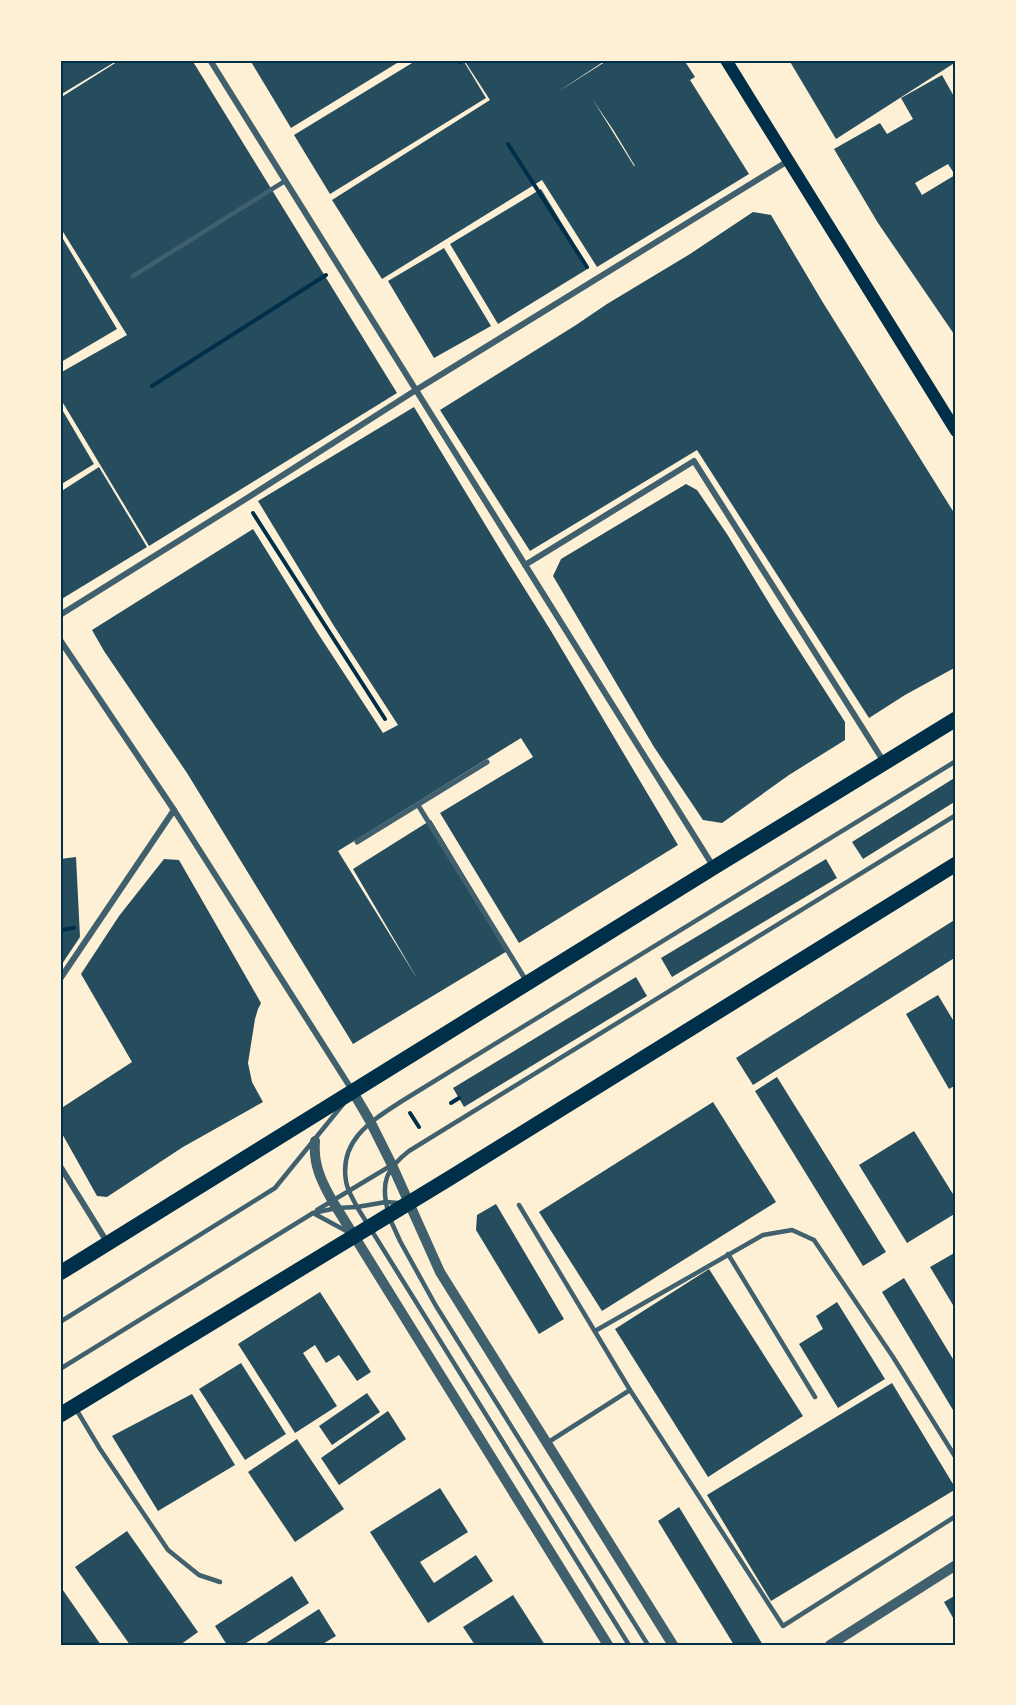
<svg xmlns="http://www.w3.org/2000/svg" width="1016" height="1705" font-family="'Noto Sans',sans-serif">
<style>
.building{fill:#264d5e;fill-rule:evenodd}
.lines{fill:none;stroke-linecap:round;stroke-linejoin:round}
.path{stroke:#003049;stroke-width:4}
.service{stroke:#3f606c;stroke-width:4.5}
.pedestrian{stroke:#3f606c;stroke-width:5}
.minor{stroke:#3f606c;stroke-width:6}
.tertiary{stroke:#3f606c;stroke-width:10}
.secondary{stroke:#003049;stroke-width:12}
.primary{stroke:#003049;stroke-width:15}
.neatline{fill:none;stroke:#003049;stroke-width:2}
</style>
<rect width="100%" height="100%" fill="#fdf0d5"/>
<g class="building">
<path d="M 60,60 L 118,60 L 60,95 Z"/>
<path d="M 120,60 L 192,60 L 397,393 L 149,546 L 60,398 L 60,373 L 127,335 L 60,227 L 60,98 Z"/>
<path d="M 250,60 L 402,60 L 291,128 Z"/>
<path d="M 417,60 L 463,60 L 486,98 L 330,194 L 294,135 Z"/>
<path d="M 464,60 L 606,60 L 556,93 L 608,60 L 684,60 L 695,77 L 690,80 L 749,174 L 597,267 L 542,180 L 382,279 L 332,200 L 490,100 ZM 593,100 L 614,131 L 635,166 L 634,166 Z"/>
<path d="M 789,60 L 956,60 L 956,62 L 836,139 Z"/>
<path d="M 942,75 L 956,100 L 956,337 L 878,223 L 834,149 L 880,123 L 887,134 L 913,119 L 901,98 ZM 948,164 L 955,175 L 922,195 L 915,183 Z"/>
<path d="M 541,189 L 589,268 L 498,324 L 450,244 Z"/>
<path d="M 753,212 L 771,215 L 822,301 L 956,516 L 956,667 L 905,695 L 869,718 L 697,450 L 530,551 L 440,410 L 576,325 L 607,304 L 690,254 Z"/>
<path d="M 60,234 L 117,329 L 61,362 L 60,360 Z"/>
<path d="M 444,248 L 491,326 L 434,358 L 388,281 Z"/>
<path d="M 60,406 L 94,464 L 60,485 Z"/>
<path d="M 414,407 L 503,554 L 551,631 L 678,845 L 519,943 L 440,813 L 533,757 L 521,738 L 338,851 L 418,980 L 353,869 L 431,820 L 509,950 L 353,1044 L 187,773 L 104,651 L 92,630 L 253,529 L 317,632 L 383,733 L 398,725 L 334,626 L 258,501 Z"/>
<path d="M 99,467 L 147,547 L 60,600 L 60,492 Z"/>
<path d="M 686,484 L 697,490 L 727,534 L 777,616 L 845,722 L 845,740 L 789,775 L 722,823 L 703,820 L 654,747 L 553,576 L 561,559 Z"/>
<path d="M 956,777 L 956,801 L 863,859 L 852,842 Z"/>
<path d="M 76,857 L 80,937 L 60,967 L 60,859 Z"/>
<path d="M 164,859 L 179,860 L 261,1003 L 258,1009 L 255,1019 L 248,1063 L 252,1082 L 263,1102 L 183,1147 L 107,1197 L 97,1196 L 60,1130 L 60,1109 L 132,1062 L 81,974 L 119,916 Z"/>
<path d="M 826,859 L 837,878 L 672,977 L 661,958 Z"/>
<path d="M 956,919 L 956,957 L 753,1085 L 736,1058 Z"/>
<path d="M 636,977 L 647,996 L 464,1107 L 453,1088 Z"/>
<path d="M 938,995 L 956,1025 L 956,1085 L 949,1089 L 906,1014 Z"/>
<path d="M 777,1077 L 886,1252 L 863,1266 L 755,1091 Z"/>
<path d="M 713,1102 L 776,1202 L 602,1311 L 539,1212 Z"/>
<path d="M 914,1131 L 956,1199 L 956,1213 L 907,1243 L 859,1165 Z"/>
<path d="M 496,1204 L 564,1319 L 539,1334 L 476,1230 L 477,1215 Z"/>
<path d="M 956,1252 L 956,1310 L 930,1267 Z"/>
<path d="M 709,1269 L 803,1416 L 708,1477 L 615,1329 Z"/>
<path d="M 904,1278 L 956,1364 L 956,1415 L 882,1292 Z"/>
<path d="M 320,1292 L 371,1372 L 357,1381 L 339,1355 L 326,1363 L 315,1345 L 303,1353 L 337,1406 L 295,1433 L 238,1344 Z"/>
<path d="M 837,1302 L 885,1379 L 838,1408 L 799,1344 L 823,1329 L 816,1316 Z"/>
<path d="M 241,1363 L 286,1434 L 245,1460 L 199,1389 Z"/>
<path d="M 892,1383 L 956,1489 L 771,1601 L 707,1495 Z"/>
<path d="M 367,1393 L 380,1412 L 332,1445 L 319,1426 Z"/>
<path d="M 192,1394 L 235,1465 L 158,1511 L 112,1436 Z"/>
<path d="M 388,1411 L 406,1439 L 339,1485 L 321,1458 Z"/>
<path d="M 297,1439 L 344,1509 L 295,1542 L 248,1472 Z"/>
<path d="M 440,1488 L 468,1532 L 420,1562 L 434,1583 L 476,1555 L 493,1581 L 428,1623 L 370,1532 Z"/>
<path d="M 679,1507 L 763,1645 L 734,1645 L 658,1521 Z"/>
<path d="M 127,1531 L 198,1632 L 180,1645 L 130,1645 L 75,1567 Z"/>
<path d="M 292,1576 L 309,1603 L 243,1645 L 227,1645 L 215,1626 Z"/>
<path d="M 60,1586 L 101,1645 L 60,1645 Z"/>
<path d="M 513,1595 L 545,1645 L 475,1645 L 463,1627 Z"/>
<path d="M 956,1595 L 956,1623 L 944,1602 Z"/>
<path d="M 319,1609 L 336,1636 L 321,1645 L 263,1645 Z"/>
</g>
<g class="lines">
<g class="path">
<path d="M 460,62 L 464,60"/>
<path d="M 508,144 L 587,267"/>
<path d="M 152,386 L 326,275"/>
<path d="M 253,513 L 385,719"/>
<path d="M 60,930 L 74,928"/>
<path d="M 451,1103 L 459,1098"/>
<path d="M 410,1113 L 419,1127"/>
</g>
<g class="service">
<path d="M 133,276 L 285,181"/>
<path d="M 519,1205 L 630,1390 L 783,1626 L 956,1516"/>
<path d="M 317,1210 L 392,1165"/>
<path d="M 388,1211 C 380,1182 387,1168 409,1151 L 956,815"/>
<path d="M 313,1213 L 350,1233"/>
<path d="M 390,1219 L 400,1241 L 436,1306 L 648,1645"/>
<path d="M 728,1254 L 815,1397"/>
<path d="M 60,1322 L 275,1188 L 344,1103"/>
<path d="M 595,1331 L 763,1235 L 792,1230 L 814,1240 L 893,1357 L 956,1458"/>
<path d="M 60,1369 L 313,1213 L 337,1208 L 357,1207 L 386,1202 L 399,1203"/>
<path d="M 76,1409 L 100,1449 L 168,1550 L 199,1575 L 220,1582"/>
<path d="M 547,1443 L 630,1390"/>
<path d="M 629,1645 L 357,1207 C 353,1199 347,1190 346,1181 C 339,1139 373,1120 402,1101 L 956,761"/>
</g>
<g class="pedestrian">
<path d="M 418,805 L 527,982"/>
<path d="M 357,842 L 487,762"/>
</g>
<g class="minor">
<path d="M 210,60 L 713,866"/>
<path d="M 525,565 L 694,461 L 884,762"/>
<path d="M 60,615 L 244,500 L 416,390 L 788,161"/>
<path d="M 60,640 L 174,810 L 352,1090"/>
<path d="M 60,979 L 174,810"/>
<path d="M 60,1166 L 107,1242"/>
</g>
<g class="tertiary">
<path d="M 353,1092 L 370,1121 L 392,1165 L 440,1272 L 673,1645"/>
<path d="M 315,1141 C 313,1164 321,1181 333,1202 L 608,1645"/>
<path d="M 830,1645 L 956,1565"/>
</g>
<path class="secondary" d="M 726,60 L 956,431"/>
<g class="primary">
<path d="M 60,1273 L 713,868 L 956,719"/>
<path d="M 60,1415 L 450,1178 L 956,864"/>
</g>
</g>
<rect width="1016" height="1705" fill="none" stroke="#fdf0d5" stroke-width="123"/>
<rect x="62" y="62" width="892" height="1582" class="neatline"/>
</svg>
